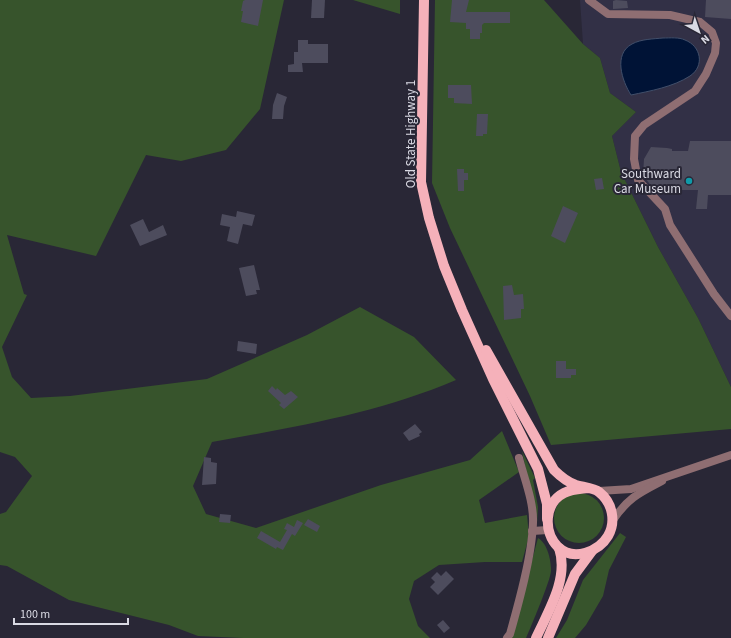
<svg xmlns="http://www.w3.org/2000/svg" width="731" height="638" font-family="'Source Sans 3',sans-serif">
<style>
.built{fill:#323046}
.green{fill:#37542c}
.water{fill:#001336;stroke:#414f6a}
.building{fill:#4d4c5d}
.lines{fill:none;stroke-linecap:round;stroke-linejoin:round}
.minor{stroke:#8f6e72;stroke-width:8}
.major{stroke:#f5b1ba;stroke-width:10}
.culture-dot{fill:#0f9aa8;stroke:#292736;stroke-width:1.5}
.labels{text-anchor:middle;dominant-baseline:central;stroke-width:4;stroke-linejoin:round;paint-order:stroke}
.street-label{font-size:13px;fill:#dadae4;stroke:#292736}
.poi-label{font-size:13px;fill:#dadae4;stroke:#292736;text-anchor:end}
</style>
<rect width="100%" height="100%" fill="#292736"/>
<path class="built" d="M 580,0 L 731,0 L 731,387 L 698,318 L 658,247 L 621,172 L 612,136 L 636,112 L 610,93 L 600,58 L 583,44 Z"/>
<g class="green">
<path d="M 0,0 L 284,0 L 260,109 L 226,150 L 181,161 L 146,155 L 96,256 L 7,235 L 24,294 L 27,295 L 2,347 L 12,377 L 31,398 L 70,396 L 207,379 L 307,335 L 360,307 L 414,337 L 456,380 C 379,413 295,427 212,442 L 193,486 L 206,514 L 256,528 L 381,485 L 470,460 L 502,431 L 519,472 L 479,500 L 485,523 L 527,515 L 529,536 L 522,562 L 485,562 L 439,565 L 414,581 L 409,599 L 418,626 L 430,638 L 243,638 L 198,636 L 169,625 L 69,600 L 7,566 L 0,565 L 0,514 L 6,512 L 32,476 L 15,457 L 0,452 Z"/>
<path d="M 353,0 L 400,0 L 400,14 Z"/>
<path d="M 435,0 L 544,0 L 583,44 L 600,58 L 610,93 L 636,112 L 612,136 L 621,172 L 658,247 L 698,318 L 731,387 L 731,429 L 551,445 L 530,396 L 450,228 L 432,183 Z"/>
<path d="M 522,451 L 535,478 L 533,480 L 538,507 L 537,523 Z"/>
<circle cx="579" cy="518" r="25"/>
<path d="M 620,533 L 626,537 L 609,570 L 603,596 L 586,625 L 575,638 L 556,638 L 567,620 L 583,580 Z"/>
<path d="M 538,538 C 548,544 551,561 551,571 C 551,579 530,629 526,638 L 511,638 Z"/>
</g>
<path class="water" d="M 663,38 C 670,38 679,37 685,40 C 701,46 705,66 690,76 C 673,87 650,91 631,95 C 622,81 613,54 632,44 C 641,39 653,39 663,38 Z"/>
<g class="building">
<path d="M 245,0 L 263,0 L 258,26 L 241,22 L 243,11 L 241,11 L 243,1 Z"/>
<path d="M 312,0 L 325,0 L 324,18 L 311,18 Z"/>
<path d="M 452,0 L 469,0 L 466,12 L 510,12 L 510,23 L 484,23 L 482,25 L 482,33 L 480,33 L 480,39 L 470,39 L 470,29 L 466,29 L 466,23 L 450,22 Z"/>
<path d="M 616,0 L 627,1 L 628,8 L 613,9 L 613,1 Z"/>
<path d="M 706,0 L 731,0 L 731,19 L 705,17 Z"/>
<path d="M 298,40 L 308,40 L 308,44 L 328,44 L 328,63 L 302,63 L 303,72 L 288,72 L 288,65 L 294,64 L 294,52 L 298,52 Z"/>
<path d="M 448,85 L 471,85 L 472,104 L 454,103 L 454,98 L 448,98 Z"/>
<path d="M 277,93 L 287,97 L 284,106 L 283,119 L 272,119 L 273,105 Z"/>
<path d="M 477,114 L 488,114 L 487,134 L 483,134 L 483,136 L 476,136 Z"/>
<path d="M 690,141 L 731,141 L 731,195 L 708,195 L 707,209 L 696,209 L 698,190 L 666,190 L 666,187 L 652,187 L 643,175 L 644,159 L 651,147 L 667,148 L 672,149 L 672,151 L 688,151 Z"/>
<path d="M 457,169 L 464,169 L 464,173 L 468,173 L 468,180 L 464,180 L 464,191 L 458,191 Z"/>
<path d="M 602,178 L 604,189 L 596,190 L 594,179 Z"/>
<path d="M 563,206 L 578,213 L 565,243 L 551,236 Z"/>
<path d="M 237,211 L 255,215 L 252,226 L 243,224 L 238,244 L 227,241 L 230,227 L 220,225 L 222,214 L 236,217 Z"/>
<path d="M 143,219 L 149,232 L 163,225 L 167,235 L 140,246 L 130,225 Z"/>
<path d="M 254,265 L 260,290 L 256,290 L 257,294 L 246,296 L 239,268 Z"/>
<path d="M 512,285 L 514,295 L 523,294 L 524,309 L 521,309 L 521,318 L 504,320 L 503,286 Z"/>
<path d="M 238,341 L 257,344 L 256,354 L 237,351 Z"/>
<path d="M 556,361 L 566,361 L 566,369 L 576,369 L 576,375 L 571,375 L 571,378 L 556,378 Z"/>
<path d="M 272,386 L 276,390 L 277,388 L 285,395 L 291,391 L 298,397 L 284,409 L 279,405 L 281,403 L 268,391 Z"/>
<path d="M 415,424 L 422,432 L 419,434 L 420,436 L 409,441 L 403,433 Z"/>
<path d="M 204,457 L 211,458 L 211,462 L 217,463 L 216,484 L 202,485 Z"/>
<path d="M 220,514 L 231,515 L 230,523 L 219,522 Z"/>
<path d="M 308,519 L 320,526 L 317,532 L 304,525 Z"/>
<path d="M 297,520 L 303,523 L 295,536 L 292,534 L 283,550 L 277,547 L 276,549 L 257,538 L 261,531 L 280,542 L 287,530 L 284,529 L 287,523 L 294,527 Z"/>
<path d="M 446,571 L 454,579 L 438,595 L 430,587 L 435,582 L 431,578 L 437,572 L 441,576 Z"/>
<path d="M 443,620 L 450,628 L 444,633 L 437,625 Z"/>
</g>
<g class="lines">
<g class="minor">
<path d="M 589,0 L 608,14 L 670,15 L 700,22 L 712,32 L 716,43 L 715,53 L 706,74 L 695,91 L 644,125 L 635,136 L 634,159 L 638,180 L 665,209 L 670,225 L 714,294 L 731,316"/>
<path d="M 599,491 L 631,489 L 731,455"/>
<path d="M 613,520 C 628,498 639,493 662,481"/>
<path d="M 532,531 L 548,530"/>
<path d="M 507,638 L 510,634 C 519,602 532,555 533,523 C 534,502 524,478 519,458"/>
</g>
<g class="major">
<path d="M 424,0 L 421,182 L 429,218 L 444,266 L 462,310 L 493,379 L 538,469 L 547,504 L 547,519"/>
<path d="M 486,350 L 554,470 C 561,477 567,482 576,485 C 583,487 594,488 599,492 C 613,503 616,522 608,536 C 599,551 574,562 558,547 C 543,532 544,503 564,493 C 572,489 580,489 588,488"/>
<path d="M 536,638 C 549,610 569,578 559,548"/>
<path d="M 548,638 L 575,574 L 592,551"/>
</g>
</g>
<circle class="culture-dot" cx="689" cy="181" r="4"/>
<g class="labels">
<g class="street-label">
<text transform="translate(411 134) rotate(-90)">Old State Highway 1</text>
</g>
<g class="poi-label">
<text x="681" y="174">Southward<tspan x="681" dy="15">Car Museum</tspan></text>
</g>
</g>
<g transform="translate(699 32) rotate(140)" stroke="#292736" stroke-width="3" paint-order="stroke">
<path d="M0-3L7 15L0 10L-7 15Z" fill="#dadae4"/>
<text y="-6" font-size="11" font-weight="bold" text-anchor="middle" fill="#dadae4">N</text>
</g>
<path d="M14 618v6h114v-6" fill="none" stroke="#dadae4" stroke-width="2"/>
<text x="20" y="618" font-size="12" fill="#dadae4" stroke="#292736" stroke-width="3" paint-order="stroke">100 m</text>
</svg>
